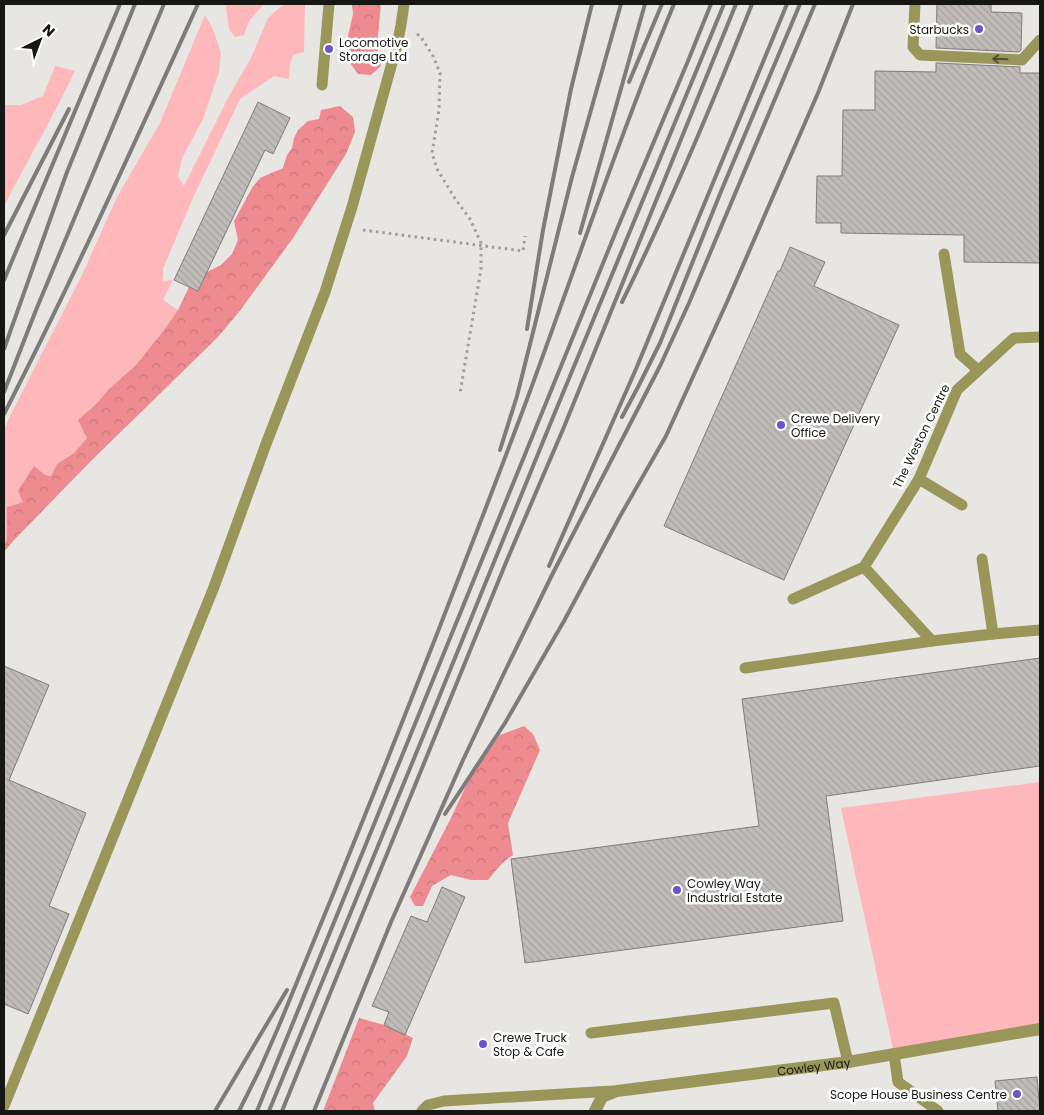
<svg xmlns="http://www.w3.org/2000/svg" width="1044" height="1115" font-family="Poppins,sans-serif">
<style>
.green{fill:#feb7ba}
.forest{fill:url(#forest-crowns)}
.building{fill:url(#building-back-hatch);stroke:#7f7c7b}
.lines{fill:none;stroke-linecap:round;stroke-linejoin:round}
.path{stroke:#9e9d9b;stroke-width:3;stroke-dasharray:2.5 4;stroke-linecap:butt}
.service{stroke:#9a9659;stroke-width:11}
.minor{stroke:#9a9659;stroke-width:12}
.rail{stroke:#7d7c7a;stroke-width:4}
.oneway{stroke:#515034}
.poi-dot{fill:#6b54ce;stroke:#fff;stroke-width:2}
.labels{text-anchor:middle;dominant-baseline:central;stroke-width:5;stroke-linejoin:round;paint-order:stroke}
.poi-label{font-size:12px;fill:#161615;stroke:#fff;text-anchor:start}
.street-label{font-size:12px;fill:#161615;stroke:#fff}
</style>
<defs>
<pattern id="forest-crowns" width="20" height="18" patternUnits="userSpaceOnUse" patternTransform="scale(1.25)"><rect width="20" height="18" fill="#ee8b91"/><path d="M2 6a3 3 0 1 1 6 0M12 15a3 3 0 1 1 6 0" fill="none" stroke="#cb777c"/></pattern>
<pattern id="building-back-hatch" width="6" height="6" patternUnits="userSpaceOnUse" patternTransform="scale(1.25)"><rect width="6" height="6" fill="#c0bcba"/><path d="M-1 5l2 2M0 0l6 6M5-1l2 2" fill="none" stroke="#a4a19f"/></pattern>
</defs>
<rect width="100%" height="100%" fill="#e8e6e3"/>
<g class="green">
<path d="M 227,4 L 264,4 L 249,21 L 244,35 L 235,37 L 229,29 L 226,7 Z"/>
<path d="M 284,4 L 305,4 L 304,52 L 293,55 L 290,64 L 289,79 L 274,76 L 240,99 L 192,200 L 163,269 L 163,281 L 173,280 L 163,300 L 178,310 L 164,330 L 136,365 L 108,390 L 98,402 L 88,410 L 87,438 L 74,453 L 57,464 L 51,476 L 45,475 L 34,467 L 23,502 L 7,507 L 7,539 L 4,547 L 4,431 L 9,418 L 82,275 L 117,197 L 160,123 L 205,15 L 213,29 L 221,53 L 219,72 L 203,119 L 182,158 L 178,176 L 184,186 L 229,96 L 251,58 L 268,18 Z"/>
<path d="M 55,66 L 75,71 C 53,117 27,161 4,206 L 4,105 L 21,105 L 43,96 Z"/>
<path d="M 1040,782 L 1040,1032 L 894,1054 L 841,808 Z"/>
</g>
<g class="forest">
<path d="M 352,4 L 381,4 L 377,46 L 381,66 L 371,75 L 358,74 L 350,63 L 348,36 L 353,14 Z"/>
<path d="M 340,106 L 353,117 L 355,132 L 346,154 L 293,238 L 239,312 L 217,338 L 91,461 L 14,540 L 4,552 L 4,547 L 7,539 L 7,507 L 23,502 L 18,491 L 34,466 L 45,475 L 51,476 L 57,464 L 74,453 L 87,438 L 78,420 L 98,402 L 108,390 L 136,365 L 164,330 L 178,310 L 189,287 L 198,291 L 207,272 L 221,265 L 232,254 L 238,240 L 234,221 L 252,188 L 260,178 L 283,168 L 287,155 L 292,148 L 294,138 L 298,130 L 308,121 L 319,119 L 321,110 Z"/>
<path d="M 524,726 L 533,734 L 540,750 L 508,823 L 513,855 C 502,862 496,871 488,880 L 471,880 L 451,875 L 432,886 L 423,906 L 415,906 L 410,897 L 451,818 L 476,764 L 500,735 Z"/>
<path d="M 359,1018 L 388,1026 L 413,1038 L 407,1056 L 373,1103 L 375,1111 L 323,1111 Z"/>
</g>
<g class="building">
<path d="M 937,4 L 991,4 L 991,12 L 1022,13 L 1021,50 L 1019,52 L 936,48 Z"/>
<path d="M 936,63 L 1020,67 L 1020,73 L 1040,73 L 1040,263 L 964,262 L 964,235 L 841,233 L 841,223 L 816,223 L 817,176 L 842,176 L 843,110 L 875,110 L 875,71 L 936,72 Z"/>
<path d="M 258,102 L 290,118 L 273,154 L 265,150 L 198,291 L 174,280 Z"/>
<path d="M 790,247 L 825,262 L 814,286 L 899,325 L 784,580 L 664,526 L 778,271 L 780,271 Z"/>
<path d="M 1040,658 L 1040,766 L 826,796 L 843,921 L 525,963 L 511,859 L 759,826 L 742,699 Z"/>
<path d="M 4,666 L 49,685 L 9,780 L 86,813 L 49,906 L 69,914 L 28,1014 L 4,1004 Z"/>
<path d="M 442,887 L 465,897 L 405,1035 L 384,1025 L 389,1012 L 372,1006 L 411,916 L 427,922 Z"/>
<path d="M 1037,1077 L 1040,1111 L 998,1111 L 995,1081 Z"/>
</g>
<g class="lines">
<g class="path">
<path d="M 417,34 L 421,37 L 433,56 L 440,73 L 439,110 L 432,153 L 437,169 L 456,200 L 470,219 L 481,243 L 481,269 L 460,393"/>
<path d="M 363,230 L 523,251 L 525,236"/>
</g>
<g class="service">
<path d="M 915,4 L 913,47 L 920,55 L 1022,60 L 1040,40"/>
<path d="M 322,85 L 329,4"/>
<path d="M 944,254 L 960,354 L 978,370"/>
<path d="M 919,479 L 962,505"/>
<path d="M 982,559 L 993,634"/>
<path d="M 864,567 L 932,641 L 993,634 L 1040,630"/>
<path d="M 793,599 L 864,567 L 919,479 L 957,390 L 1014,338 L 1040,337"/>
<path d="M 745,668 L 932,641"/>
<path d="M 591,1033 L 834,1003 L 848,1062"/>
<path d="M 894,1054 L 898,1082 L 938,1111"/>
<path d="M 4,1106 L 214,587 L 266,444 L 325,292 L 352,207 L 397,45 L 401,25 L 404,4"/>
<path d="M 422,1111 L 428,1105 L 444,1101 L 613,1091"/>
</g>
<path class="minor" id="s1" d="M 595,1111 L 602,1097 L 617,1091 L 848,1062 L 1040,1029"/>
<g class="rail">
<path d="M 629,82 L 662,4"/>
<path d="M 580,233 L 645,4"/>
<path d="M 4,235 L 69,109"/>
<path d="M 4,280 L 120,4"/>
<path d="M 622,302 C 670,205 712,105 752,4"/>
<path d="M 527,329 L 543,230 L 571,89 L 592,4"/>
<path d="M 4,349 L 67,172 L 135,4"/>
<path d="M 4,392 L 36,310 L 164,4"/>
<path d="M 4,414 C 73,279 135,142 198,4"/>
<path d="M 622,417 L 638,387 L 660,343 L 722,189 L 800,4"/>
<path d="M 500,450 L 517,396 L 572,177 L 621,4"/>
<path d="M 549,566 L 636,369 L 787,4"/>
<path d="M 445,814 L 505,723 L 564,621 L 619,518 L 666,436 L 727,302 L 818,93 L 853,4"/>
<path d="M 215,1111 L 287,990"/>
<path d="M 239,1111 L 260,1069 L 278,1028 C 364,821 447,612 526,402 C 575,269 620,135 674,4"/>
<path d="M 257,1111 L 617,229 L 688,61 L 711,4"/>
<path d="M 269,1111 L 422,739 L 551,422 L 724,4"/>
<path d="M 282,1111 L 507,560 L 564,427 L 736,4"/>
<path d="M 314,1111 L 391,922 L 463,760 L 506,669 L 553,573 L 660,366 L 689,303 L 815,4"/>
</g>
</g>
<defs><path id="oneway-shaft" d="M-6 0H5M1.5-3L5.5 0L1.5 3" fill="none" stroke-width="1.6" stroke-linecap="round" stroke-linejoin="round" transform="scale(1.25)"/></defs>
<use class="oneway" href="#oneway-shaft" transform="translate(1000 59) rotate(-178)"/>
<g class="poi-dot">
<circle cx="979" cy="29" r="5"/>
<circle cx="329" cy="49" r="5"/>
<circle cx="781" cy="425" r="5"/>
<circle cx="677" cy="890" r="5"/>
<circle cx="483" cy="1044" r="5"/>
<circle cx="1017" cy="1094" r="5"/>
</g>
<g class="labels">
<g class="poi-label">
<text x="969" y="29" text-anchor="end">Starbucks</text>
<text x="339" y="42">Locomotive<tspan x="339" dy="14">Storage Ltd</tspan></text>
<text x="791" y="418">Crewe Delivery<tspan x="791" dy="14">Office</tspan></text>
<text x="687" y="883">Cowley Way<tspan x="687" dy="14">Industrial Estate</tspan></text>
<text x="493" y="1037">Crewe Truck<tspan x="493" dy="14">Stop &amp; Cafe</tspan></text>
<text x="1007" y="1094" text-anchor="end">Scope House Business Centre</text>
</g>
<g class="street-label">
<text transform="translate(921 436) rotate(-64)">The Weston Centre</text>
<text stroke="none"><textPath href="#s1" startOffset="230">Cowley Way</textPath></text>
</g>
</g>
<rect width="1044" height="1115" fill="none" stroke="#161615" stroke-width="10"/>
<g transform="translate(40 40) rotate(42)" stroke="#ffffff" stroke-width="4" paint-order="stroke">
<path d="M0-4L9 19L0 12L-9 19Z" fill="#161615"/>
<text y="-8" font-size="14" font-weight="bold" text-anchor="middle" fill="#161615">N</text>
</g>
</svg>
